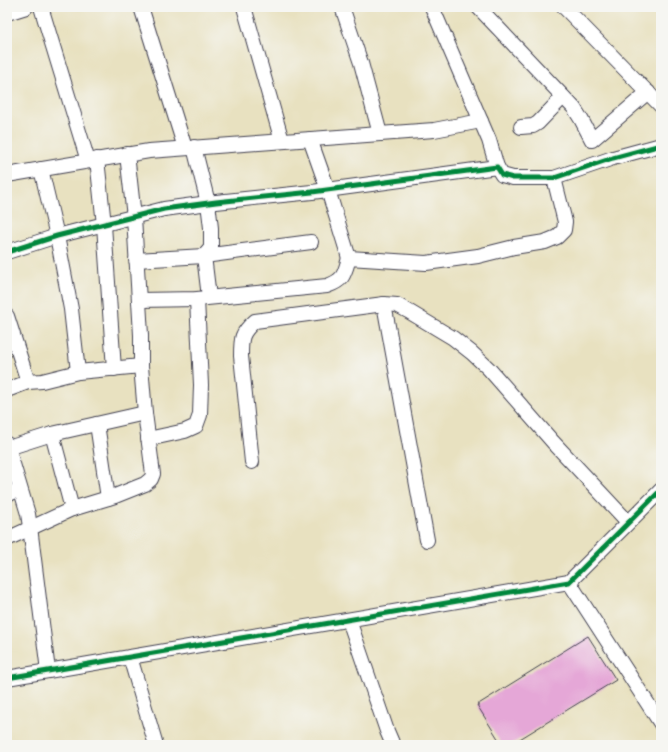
<svg xmlns="http://www.w3.org/2000/svg" width="668" height="752" font-family="Mali,sans-serif">
<style>
.building{fill:#e5a7d7}
.lines{fill:none;stroke-linecap:round;stroke-linejoin:round}
.minor-casing{stroke:#403f4f;stroke-width:16}
.minor{stroke:#fff;stroke-width:14}
.cycleway-casing{stroke:#f6f6f2;stroke-width:8}
.cycleway{stroke:#00873e;stroke-width:5}
</style>
<rect width="100%" height="100%" fill="#f6f6f2"/>
<filter id="ink" filterUnits="userSpaceOnUse"><feTurbulence type="fractalNoise" baseFrequency=".025" numOctaves="2"/><feDisplacementMap in="SourceGraphic" scale="8" xChannelSelector="R" yChannelSelector="G"/><feConvolveMatrix kernelMatrix="1 2 1 2 8 2 1 2 1" color-interpolation-filters="sRGB"/></filter>
<filter id="wash" filterUnits="userSpaceOnUse"><feTurbulence type="fractalNoise" baseFrequency=".012" numOctaves="4" result="noise"/><feDisplacementMap in="SourceGraphic" scale="16" xChannelSelector="R" yChannelSelector="G"/><feGaussianBlur stdDeviation="0.9" result="paint"/><feColorMatrix in="noise" values="0 0 0 0 0 0 0 0 0 0 0 0 0 0 0 0 0 1.4 0 .05"/><feComposite in="paint" operator="in"/></filter>
<g filter="url(#wash)">
<rect width="100%" height="100%" fill="#e8e1c0"/>
<g id="blocks">
<path class="building" d="M 588,636 L 616,680 L 510,745 L 502,745 L 477,705 Z"/>
</g>
</g>
<g filter="url(#ink)">
<use href="#blocks" fill-opacity="0" stroke="#403f4f" stroke-width="1"/>
<g class="lines">
<defs>
<g id="minor">
<path d="M 41,7 L 88,161"/>
<path d="M 141,7 L 185,148"/>
<path d="M 244,7 L 282,141"/>
<path d="M 342,7 L 361,63 L 380,134"/>
<path d="M 432,7 L 489,140 L 497,167"/>
<path d="M 478,7 L 574,108 L 581,119 L 592,140 L 648,92"/>
<path d="M 564,7 L 661,106"/>
<path d="M 7,13 L 26,7"/>
<path d="M 521,127 L 533,126 L 538,123 L 563,97"/>
<path d="M 310,139 L 328,190 L 349,258"/>
<path d="M 194,147 L 208,203 L 211,228 L 211,248 L 204,256 L 209,297"/>
<path d="M 97,159 L 104,225 L 114,369"/>
<path d="M 41,169 L 57,236 L 71,309 L 78,372"/>
<path d="M 7,175 L 149,151 L 434,130 L 481,121"/>
<path d="M 7,252 L 57,236 L 164,209 L 216,202 L 312,192 L 497,167 L 502,175 L 513,178 L 554,178 L 613,158 L 661,145"/>
<path d="M 136,260 L 204,256 L 311,242"/>
<path d="M 139,300 L 197,299 L 327,286 C 344,280 344,275 349,258 L 426,263 L 478,256 L 514,247 L 545,242 L 557,237 L 564,230 L 565,222 L 554,178"/>
<path d="M 384,304 L 427,540"/>
<path d="M 7,316 L 28,382"/>
<path d="M 7,390 L 28,382 L 42,381 L 78,372 L 141,366"/>
<path d="M 97,424 L 108,498"/>
<path d="M 52,434 L 72,509"/>
<path d="M 148,439 L 185,431 L 196,426 L 200,415 L 201,385 L 197,299"/>
<path d="M 7,444 L 28,514 L 30,527 L 48,671"/>
<path d="M 8,448 L 52,434 L 145,413"/>
<path d="M 252,462 L 241,356 C 241,338 241,333 255,321 L 384,304 L 397,305 L 408,311 L 453,338 L 472,353 L 489,369 L 553,442 L 628,522"/>
<path d="M 7,495 L 20,489"/>
<path d="M 7,539 L 72,509 L 115,496 L 145,484 L 151,479 L 153,474 L 145,413 L 141,366 L 141,335 L 134,217 L 127,154"/>
<path d="M 569,582 L 661,724"/>
<path d="M 349,620 L 387,731 L 393,745"/>
<path d="M 130,657 L 156,745"/>
<path d="M 7,678 L 569,582 L 661,490"/>
</g>
</defs>
<use href="#minor" class="minor-casing"/>
<use href="#minor" class="minor"/>
<defs>
<g id="cycleway">
<path d="M 7,252 L 57,236 L 164,209 L 216,202 L 312,192 L 497,167 L 502,175 L 513,178 L 554,178 L 613,158 L 661,145"/>
<path d="M 7,678 L 569,582 L 661,490"/>
</g>
</defs>
<use href="#cycleway" class="cycleway-casing"/>
<use href="#cycleway" class="cycleway"/>
</g>
</g>
<rect width="668" height="752" fill="none" stroke="#f6f6f2" stroke-width="24"/>
</svg>
